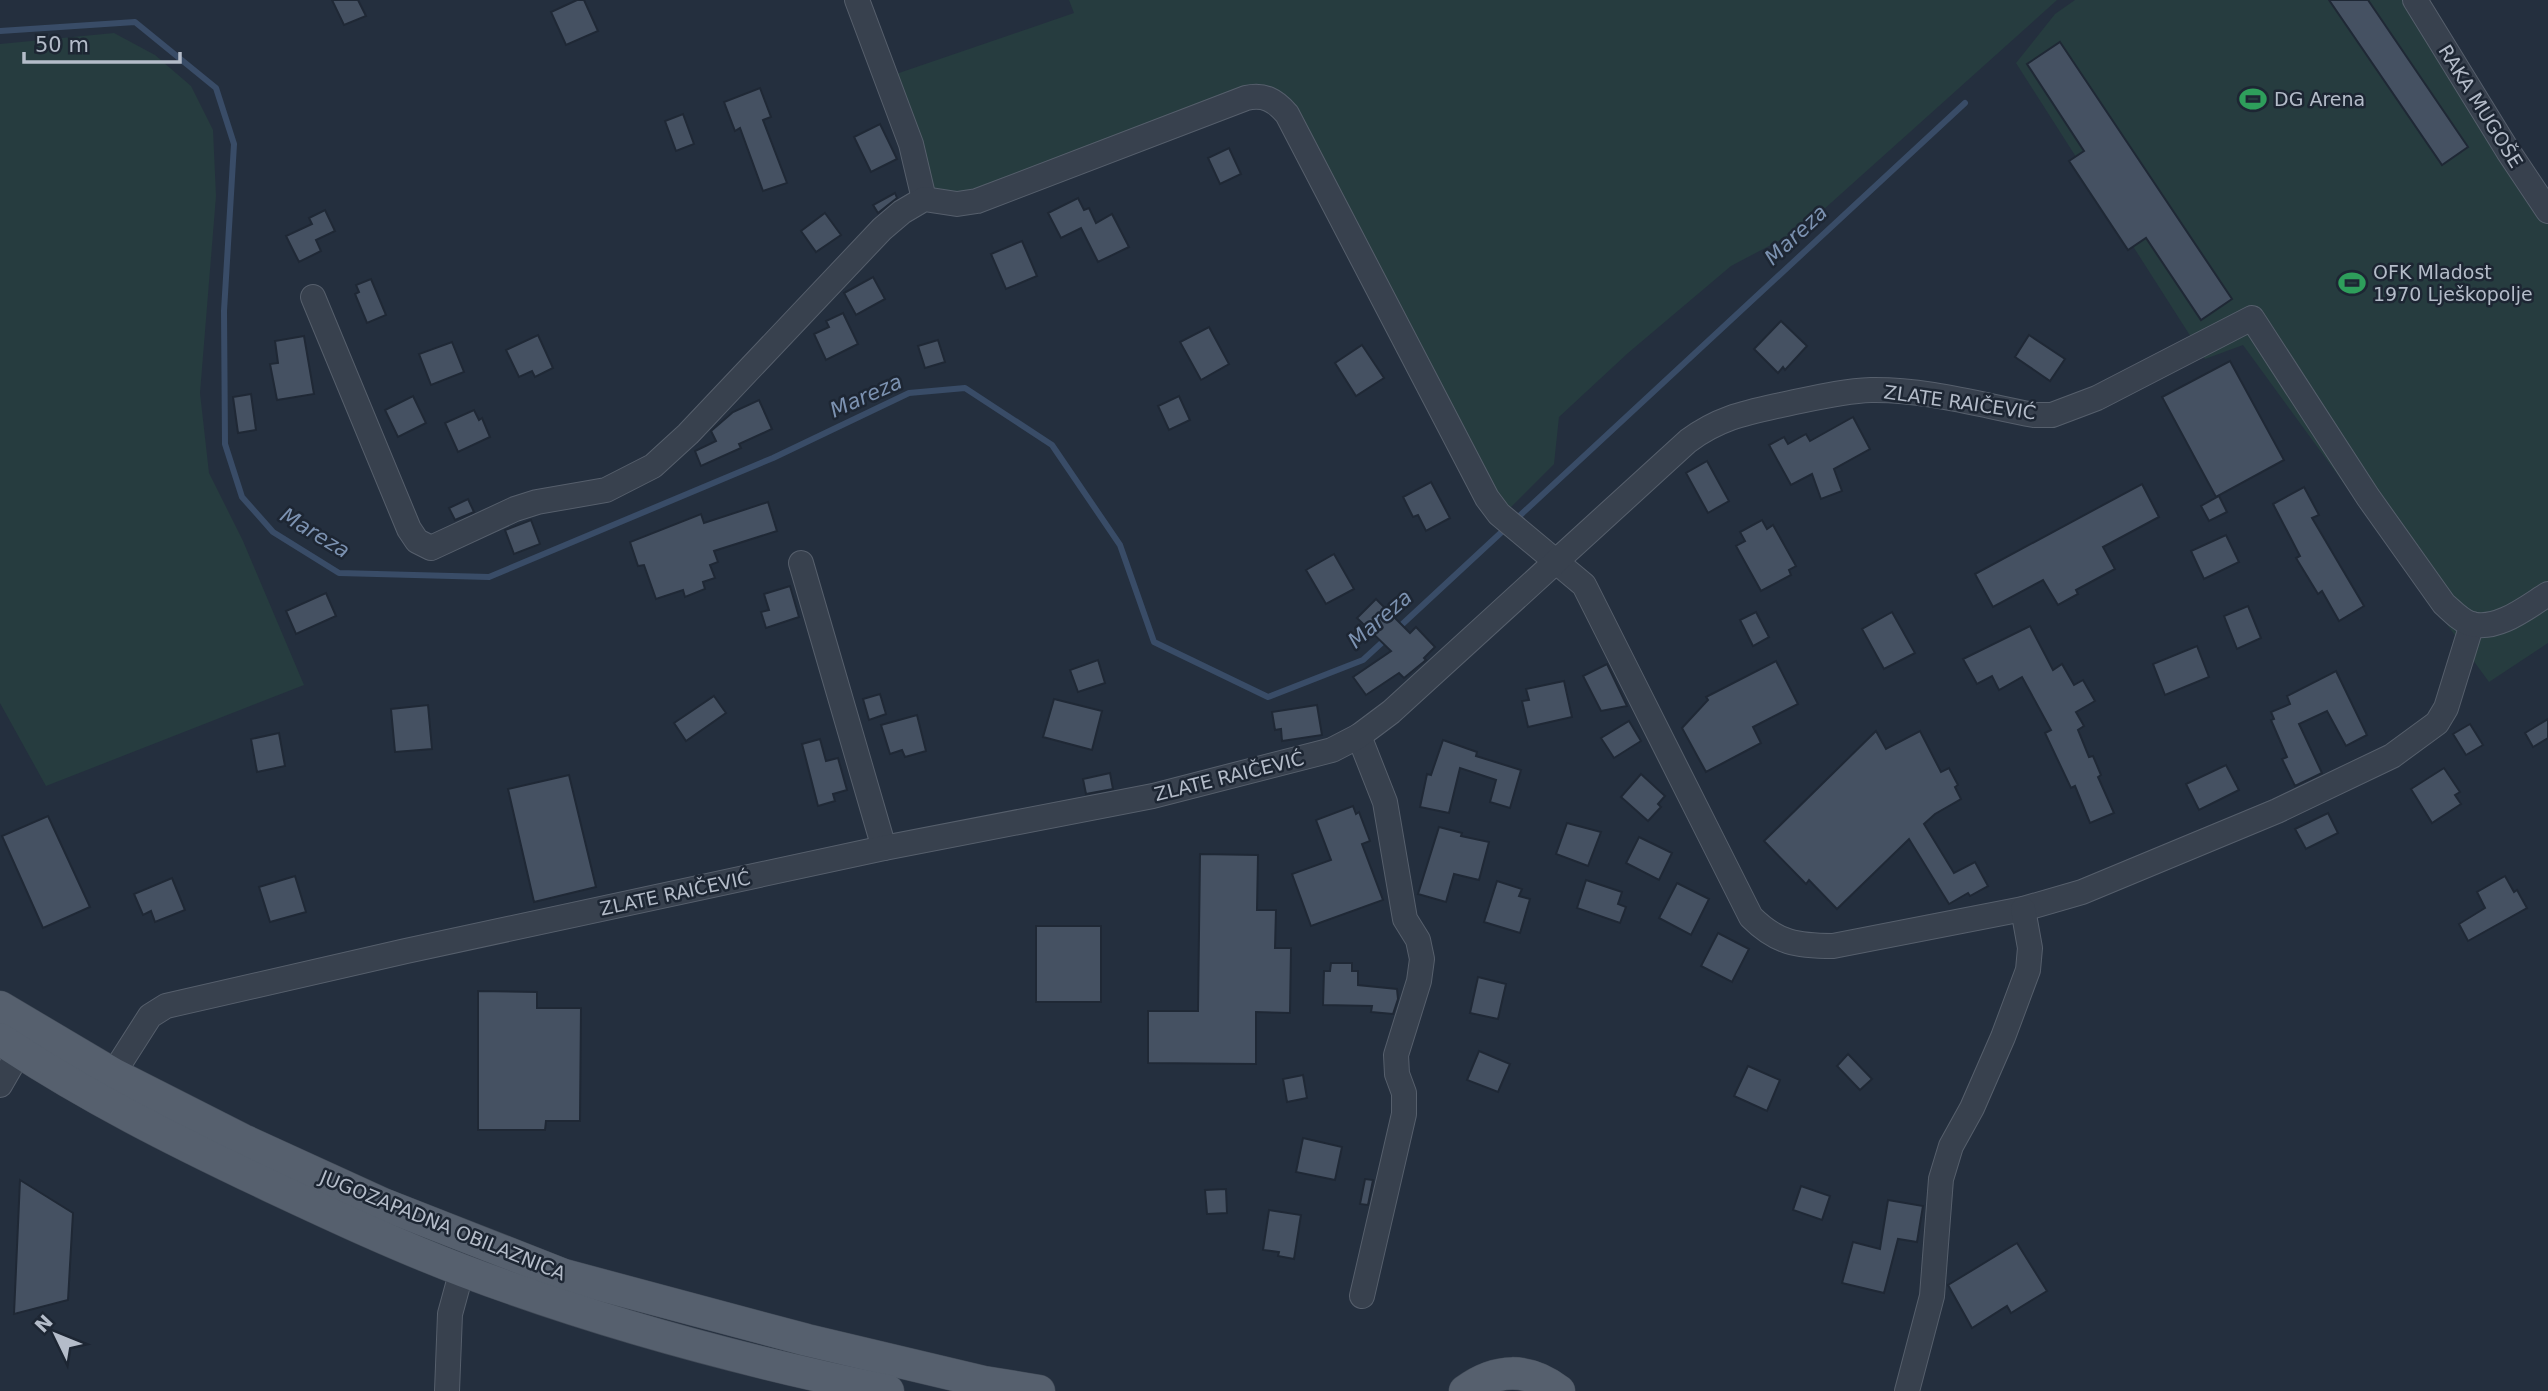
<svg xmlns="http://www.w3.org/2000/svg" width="2548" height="1391" font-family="'DejaVu Sans',sans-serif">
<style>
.green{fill:#263c3f}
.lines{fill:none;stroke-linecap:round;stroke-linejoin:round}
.stream{stroke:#394c67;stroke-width:6}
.building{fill:#455162;stroke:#1f2835;stroke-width:2}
.minor-casing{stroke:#565f6c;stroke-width:26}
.major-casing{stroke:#414a57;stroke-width:33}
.minor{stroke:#38414e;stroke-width:24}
.major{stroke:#56606e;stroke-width:32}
.labels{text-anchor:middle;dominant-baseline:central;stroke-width:5;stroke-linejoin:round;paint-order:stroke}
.poi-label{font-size:19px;fill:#b4bcc9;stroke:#1d2633;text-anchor:start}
.street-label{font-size:19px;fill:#b4bcc9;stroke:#1d2633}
.water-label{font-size:21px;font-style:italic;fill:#7c92b1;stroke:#1d2633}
</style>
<rect width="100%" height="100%" fill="#242f3e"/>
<g class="green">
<path d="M 1069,0 L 2057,0 L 1803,228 L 1731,266 L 1628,353 L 1559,417 L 1554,464 L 1505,513 L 1269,89 L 974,193 L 935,189 L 896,74 L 1074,13 Z"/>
<path d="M 2075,0 L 2403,0 L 2548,222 L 2548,643 L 2489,682 L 2243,345 L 2205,359 L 2016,63 L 2055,14 Z"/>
<path d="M 114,33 L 155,55 L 191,86 L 213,130 L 216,196 L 200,393 L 209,473 L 243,541 L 304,685 L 46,786 L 0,703 L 0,44 Z"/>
</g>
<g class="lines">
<g class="stream">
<path d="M 0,31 L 135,22 L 216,88 L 234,144 L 224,311 L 225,444 L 242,497 L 273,532 L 339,573 L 489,577 L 773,458 L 909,393 L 965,388 L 1052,445 L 1120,545 L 1154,642 L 1268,697 L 1363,660 L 1388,637"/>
<path d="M 1514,521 L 1965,103"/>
<path d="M 1396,630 L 1506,528"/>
</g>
</g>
<g class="building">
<path d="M 332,0 L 358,0 L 366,16 L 344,25 Z"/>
<path d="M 577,0 L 584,0 L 598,31 L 566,45 L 551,12 Z"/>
<path d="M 2329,0 L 2368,0 L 2468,147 L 2442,165 Z"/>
<path d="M 2060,42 L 2232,299 L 2201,320 L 2146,238 L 2128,250 L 2069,161 L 2084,151 L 2027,64 Z"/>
<path d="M 760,88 L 771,117 L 763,120 L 787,183 L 763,191 L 740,128 L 735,131 L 724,102 Z"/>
<path d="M 683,114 L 694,144 L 676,151 L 665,121 Z"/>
<path d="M 880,124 L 897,159 L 871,172 L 854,137 Z"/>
<path d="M 1229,148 L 1241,174 L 1220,184 L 1208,158 Z"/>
<path d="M 895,193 L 897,198 L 878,213 L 873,205 Z"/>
<path d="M 1078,198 L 1084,210 L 1089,208 L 1096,223 L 1112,214 L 1129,247 L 1098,262 L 1081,228 L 1061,238 L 1048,213 Z"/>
<path d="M 325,210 L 335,231 L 316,240 L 321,251 L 299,262 L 286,236 L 312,224 L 309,218 Z"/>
<path d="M 825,213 L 841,235 L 816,252 L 801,231 Z"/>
<path d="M 1022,241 L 1037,276 L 1006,289 L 991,254 Z"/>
<path d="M 873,277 L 885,299 L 856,315 L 844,293 Z"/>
<path d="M 371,279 L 386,315 L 367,323 L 355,294 L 359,292 L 356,285 Z"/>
<path d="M 843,313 L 858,344 L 826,360 L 814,334 L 829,327 L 826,321 Z"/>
<path d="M 1781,321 L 1807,346 L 1785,370 L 1783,367 L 1778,373 L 1754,349 Z"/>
<path d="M 1209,327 L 1229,364 L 1201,380 L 1180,342 Z"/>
<path d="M 538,335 L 553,368 L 535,377 L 532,371 L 519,377 L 506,350 Z"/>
<path d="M 2029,335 L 2065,359 L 2050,381 L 2015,357 Z"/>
<path d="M 304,336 L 314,394 L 277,400 L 270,364 L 278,363 L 275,341 Z"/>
<path d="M 938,340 L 945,362 L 925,368 L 918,346 Z"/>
<path d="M 452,342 L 464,372 L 431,385 L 419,354 Z"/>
<path d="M 1362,345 L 1384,378 L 1356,396 L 1335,363 Z"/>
<path d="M 2230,361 L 2284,460 L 2216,497 L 2162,397 Z"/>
<path d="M 251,394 L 256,430 L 238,433 L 233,397 Z"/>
<path d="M 413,396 L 426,423 L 398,437 L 385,410 Z"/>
<path d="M 1179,396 L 1190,420 L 1169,430 L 1158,406 Z"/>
<path d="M 759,400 L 772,429 L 739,444 L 741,448 L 701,466 L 695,451 L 716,441 L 711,431 L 733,412 Z"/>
<path d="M 474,410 L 479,420 L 482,418 L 490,437 L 458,452 L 445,423 Z"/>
<path d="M 1853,417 L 1870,449 L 1834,469 L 1842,491 L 1821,499 L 1812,474 L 1791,485 L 1769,445 L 1784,437 L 1788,444 L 1806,434 L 1810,441 Z"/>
<path d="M 1707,461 L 1729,501 L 1708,513 L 1686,473 Z"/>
<path d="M 1431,482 L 1450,518 L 1426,531 L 1418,515 L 1413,517 L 1403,497 Z"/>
<path d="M 2142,484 L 2159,517 L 2103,547 L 2115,569 L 2076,590 L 2078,594 L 2058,605 L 2043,580 L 1993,607 L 1975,574 Z"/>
<path d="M 2304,487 L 2319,515 L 2312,518 L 2364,606 L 2339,621 L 2322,591 L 2318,594 L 2296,558 L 2300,556 L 2273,504 Z"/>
<path d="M 2219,496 L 2227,512 L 2209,521 L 2201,506 Z"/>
<path d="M 468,499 L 474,512 L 455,520 L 449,508 Z"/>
<path d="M 768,502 L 777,531 L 714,551 L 718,562 L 710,565 L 715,578 L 703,582 L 705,589 L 685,597 L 683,590 L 656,599 L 644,565 L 638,566 L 630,542 L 701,514 L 704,523 Z"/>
<path d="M 531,520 L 540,544 L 514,554 L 505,530 Z"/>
<path d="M 1762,520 L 1767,529 L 1773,525 L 1796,566 L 1789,570 L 1791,575 L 1761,591 L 1736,546 L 1745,541 L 1740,532 Z"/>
<path d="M 2226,535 L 2239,562 L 2204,579 L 2191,551 Z"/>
<path d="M 1334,554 L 1354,589 L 1326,604 L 1306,570 Z"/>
<path d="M 790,586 L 799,617 L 766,628 L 761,612 L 769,610 L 764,594 Z"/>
<path d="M 326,593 L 336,616 L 296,634 L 286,611 Z"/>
<path d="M 1376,599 L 1410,633 L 1416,627 L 1435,647 L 1424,658 L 1426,660 L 1404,678 L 1399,673 L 1366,695 L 1353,677 L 1391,651 L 1357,618 Z"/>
<path d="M 2248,606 L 2261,638 L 2237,649 L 2224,616 Z"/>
<path d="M 1756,612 L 1769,637 L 1753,646 L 1740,620 Z"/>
<path d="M 1892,612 L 1915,653 L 1884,669 L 1862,629 Z"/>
<path d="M 2030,626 L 2053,670 L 2062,664 L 2074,685 L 2083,680 L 2095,701 L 2076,712 L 2084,726 L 2078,730 L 2089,757 L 2093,756 L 2101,775 L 2098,777 L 2114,813 L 2090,823 L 2075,786 L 2071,788 L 2045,733 L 2051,730 L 2022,677 L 1999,690 L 1992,676 L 1977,684 L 1963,659 Z"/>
<path d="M 2197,646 L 2209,677 L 2165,695 L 2153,664 Z"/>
<path d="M 1098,660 L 1105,683 L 1078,692 L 1070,670 Z"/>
<path d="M 1776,661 L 1798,704 L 1753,727 L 1761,743 L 1706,772 L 1682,728 L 1708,700 L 1706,697 Z"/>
<path d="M 1607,664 L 1627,706 L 1601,711 L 1583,676 Z"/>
<path d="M 2336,671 L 2367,735 L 2346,746 L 2327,711 L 2299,724 L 2322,773 L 2295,786 L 2282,759 L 2287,757 L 2271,720 L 2274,719 L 2271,712 L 2290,704 L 2287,696 Z"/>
<path d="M 1564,681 L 1572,717 L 1528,727 L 1522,701 L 1529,700 L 1526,689 Z"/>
<path d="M 880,694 L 886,714 L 869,720 L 863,699 Z"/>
<path d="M 714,696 L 726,713 L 686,741 L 674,723 Z"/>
<path d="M 1054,699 L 1102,711 L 1092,750 L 1043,737 Z"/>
<path d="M 428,705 L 432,749 L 395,752 L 391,709 Z"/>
<path d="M 1317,705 L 1322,735 L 1282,741 L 1281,729 L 1275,730 L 1272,712 Z"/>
<path d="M 917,715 L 926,751 L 905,757 L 902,750 L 890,754 L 881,725 Z"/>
<path d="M 2548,719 L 2548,738 L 2533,747 L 2525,733 Z"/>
<path d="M 1629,721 L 1641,741 L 1614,758 L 1601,738 Z"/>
<path d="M 2470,724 L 2483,745 L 2466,755 L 2453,734 Z"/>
<path d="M 1876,731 L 1886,749 L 1920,731 L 1941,772 L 1949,768 L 1958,785 L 1955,787 L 1961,799 L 1935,814 L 1924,824 L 1954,873 L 1975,862 L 1988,886 L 1970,896 L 1968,893 L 1949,904 L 1909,839 L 1837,909 L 1809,880 L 1806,884 L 1764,841 Z"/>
<path d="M 279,733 L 285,766 L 257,772 L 251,739 Z"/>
<path d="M 820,739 L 826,761 L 838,758 L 847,790 L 833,794 L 835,801 L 818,806 L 802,744 Z"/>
<path d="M 1443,740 L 1477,752 L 1476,756 L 1521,770 L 1510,808 L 1490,802 L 1496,780 L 1460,768 L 1449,813 L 1420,807 L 1427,774 L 1431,775 Z"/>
<path d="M 2226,765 L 2239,790 L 2199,810 L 2186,784 Z"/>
<path d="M 2444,768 L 2460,792 L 2455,795 L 2461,804 L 2432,823 L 2411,789 Z"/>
<path d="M 1110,773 L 1113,789 L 1086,794 L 1083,779 Z"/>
<path d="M 1641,774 L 1665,796 L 1658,804 L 1661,807 L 1648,821 L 1621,797 Z"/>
<path d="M 569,775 L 596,887 L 534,902 L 508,789 Z"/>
<path d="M 1353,806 L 1356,814 L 1359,812 L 1370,841 L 1362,844 L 1383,900 L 1311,926 L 1292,874 L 1331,860 L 1316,820 Z"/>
<path d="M 2328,813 L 2338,833 L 2306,849 L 2295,829 Z"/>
<path d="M 48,816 L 90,907 L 43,928 L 2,836 Z"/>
<path d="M 1567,823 L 1601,832 L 1588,866 L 1556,854 Z"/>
<path d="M 1439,827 L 1462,833 L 1461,836 L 1489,842 L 1479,880 L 1454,874 L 1446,902 L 1418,894 Z"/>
<path d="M 1639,837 L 1672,853 L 1659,880 L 1626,863 Z"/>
<path d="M 1200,854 L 1258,855 L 1257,910 L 1276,910 L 1275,948 L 1291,948 L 1290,1013 L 1256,1012 L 1256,1064 L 1148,1063 L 1148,1011 L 1198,1011 Z"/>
<path d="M 295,876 L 306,912 L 270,922 L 259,887 Z"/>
<path d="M 2505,876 L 2514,892 L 2517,890 L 2527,908 L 2468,941 L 2459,924 L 2485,908 L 2477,892 Z"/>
<path d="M 172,878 L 185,910 L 155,922 L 151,911 L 143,915 L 134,894 Z"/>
<path d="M 1586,880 L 1622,892 L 1618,904 L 1626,907 L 1620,923 L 1577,908 Z"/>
<path d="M 1497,881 L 1522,889 L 1519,896 L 1530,899 L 1520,933 L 1484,922 Z"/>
<path d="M 1677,883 L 1709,899 L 1691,935 L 1659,918 Z"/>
<rect x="1036" y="926" width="65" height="76"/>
<path d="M 1718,933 L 1749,949 L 1732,982 L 1701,966 Z"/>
<path d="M 1331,963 L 1352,963 L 1352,971 L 1358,971 L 1358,985 L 1397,989 L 1398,999 L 1393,1014 L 1371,1012 L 1372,1006 L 1323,1005 L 1324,971 L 1330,971 Z"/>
<path d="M 1478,977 L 1506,984 L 1498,1019 L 1470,1013 Z"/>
<path d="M 478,991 L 537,992 L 537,1008 L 581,1008 L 580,1121 L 546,1121 L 545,1130 L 478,1130 Z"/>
<path d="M 1479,1051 L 1510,1064 L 1498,1092 L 1467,1080 Z"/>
<path d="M 1848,1054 L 1872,1079 L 1860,1090 L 1837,1066 Z"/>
<path d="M 1748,1066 L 1780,1080 L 1767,1111 L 1734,1096 Z"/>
<path d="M 1303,1075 L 1307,1098 L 1287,1102 L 1283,1079 Z"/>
<path d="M 1303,1138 L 1342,1147 L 1335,1180 L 1296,1172 Z"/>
<path d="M 1365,1179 L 1373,1180 L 1368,1205 L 1360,1204 Z"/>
<path d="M 20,1180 L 73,1213 L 68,1300 L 14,1314 Z"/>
<path d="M 1801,1186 L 1830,1196 L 1822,1220 L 1793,1210 Z"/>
<path d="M 1226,1189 L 1227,1213 L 1207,1214 L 1205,1190 Z"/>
<path d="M 1888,1200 L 1923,1206 L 1917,1242 L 1898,1239 L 1884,1293 L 1842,1283 L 1853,1242 L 1880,1249 Z"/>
<path d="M 1269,1210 L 1301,1215 L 1294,1259 L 1278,1256 L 1279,1252 L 1263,1250 Z"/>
<path d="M 2017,1243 L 2047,1291 L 2011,1313 L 2007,1306 L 1972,1328 L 1948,1285 Z"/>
</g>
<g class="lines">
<defs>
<g id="minor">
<path d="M 857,0 L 911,144 L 924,199"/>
<path d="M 2415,0 L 2508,151 L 2548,211"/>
<path d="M 313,297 L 409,529 L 417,541 L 431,548 L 515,509 L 537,502 L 606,490 L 653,466 L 688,434 L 882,229 L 902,212 L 924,199 L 957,204 L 977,201 L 1246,98 C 1264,94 1275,100 1287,114 L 1487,498 L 1499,514 L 1584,585 L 1751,917 C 1777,943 1797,946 1833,946 L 2023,909 L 2082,892 L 2277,811 L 2392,756 L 2437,723 L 2446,708 L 2472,624"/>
<path d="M 801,563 L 884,848"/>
<path d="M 1359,736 L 1385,802 L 1405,919 L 1418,940 L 1422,959 L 1419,981 L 1396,1055 L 1397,1074 L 1404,1093 L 1404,1114 L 1362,1296"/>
<path d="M 113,1074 L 150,1016 L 166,1006 L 406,951 L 884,848 L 1153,796 L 1332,750 L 1359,736 L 1391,712 L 1688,441 C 1719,418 1745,413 1781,405 C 1811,399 1841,391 1871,390 C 1925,389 1981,405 2034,415 L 2052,415 L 2097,398 L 2252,318 L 2368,497 L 2444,604 C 2452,611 2461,621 2471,624 C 2498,631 2527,607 2548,594"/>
<path d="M 0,1085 L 19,1052"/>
<path d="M 447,1391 L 450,1314 L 462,1270"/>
<path d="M 1907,1391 L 1932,1296 L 1941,1179 L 1951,1146 L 1972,1108 L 2003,1037 L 2028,970 L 2030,948 L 2023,909"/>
</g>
<g id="major">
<path d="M 0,1007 L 113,1074 L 243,1140 L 383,1204 L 564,1275 L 807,1340 L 984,1382 L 1039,1391"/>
<path d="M 0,1039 C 85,1096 177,1142 270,1186 C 334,1216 398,1246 464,1271 C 601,1323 744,1361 888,1391"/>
<path d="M 1465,1391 C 1496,1368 1528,1367 1559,1391"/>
</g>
</defs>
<use href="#minor" class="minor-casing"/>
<use href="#major" class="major-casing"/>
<use href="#minor" class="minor"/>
<use href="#major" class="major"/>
</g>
<defs>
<symbol id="stadium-bare" viewBox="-9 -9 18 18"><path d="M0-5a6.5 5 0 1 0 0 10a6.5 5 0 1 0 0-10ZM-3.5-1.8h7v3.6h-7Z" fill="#2e9e5b" stroke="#1d2633" stroke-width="2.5" paint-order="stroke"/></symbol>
</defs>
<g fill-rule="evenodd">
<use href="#stadium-bare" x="2234" y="80" width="38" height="38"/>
<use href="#stadium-bare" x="2333" y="264" width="38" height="38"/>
</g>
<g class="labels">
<g class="poi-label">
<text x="2274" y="99">DG Arena</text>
<text x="2373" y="272">OFK Mladost<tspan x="2373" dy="22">1970 Lješkopolje</tspan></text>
</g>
<g class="street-label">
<text transform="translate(2481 106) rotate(58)">RAKA MUGOŠE</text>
<text transform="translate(1960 402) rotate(8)">ZLATE RAIČEVIĆ</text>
<text transform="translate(1229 776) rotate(-14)">ZLATE RAIČEVIĆ</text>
<text transform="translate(675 893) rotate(-12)">ZLATE RAIČEVIĆ</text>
<text transform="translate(443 1225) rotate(22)">JUGOZAPADNA OBILAZNICA</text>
</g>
<g class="water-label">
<text transform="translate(1796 235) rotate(-43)">Mareza</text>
<text transform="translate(866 396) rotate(-24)">Mareza</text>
<text transform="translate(315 533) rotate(31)">Mareza</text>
<text transform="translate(1380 619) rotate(-41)">Mareza</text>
</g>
</g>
<g transform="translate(56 1335) rotate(313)" stroke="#1d2633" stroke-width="5" paint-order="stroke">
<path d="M0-5L12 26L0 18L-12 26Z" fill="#b4bcc9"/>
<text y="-10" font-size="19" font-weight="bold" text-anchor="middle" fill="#b4bcc9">N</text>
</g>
<path d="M24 52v10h156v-10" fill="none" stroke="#b4bcc9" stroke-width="3.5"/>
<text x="35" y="52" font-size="21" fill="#b4bcc9" stroke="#1d2633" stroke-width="5" paint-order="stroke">50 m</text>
</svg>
